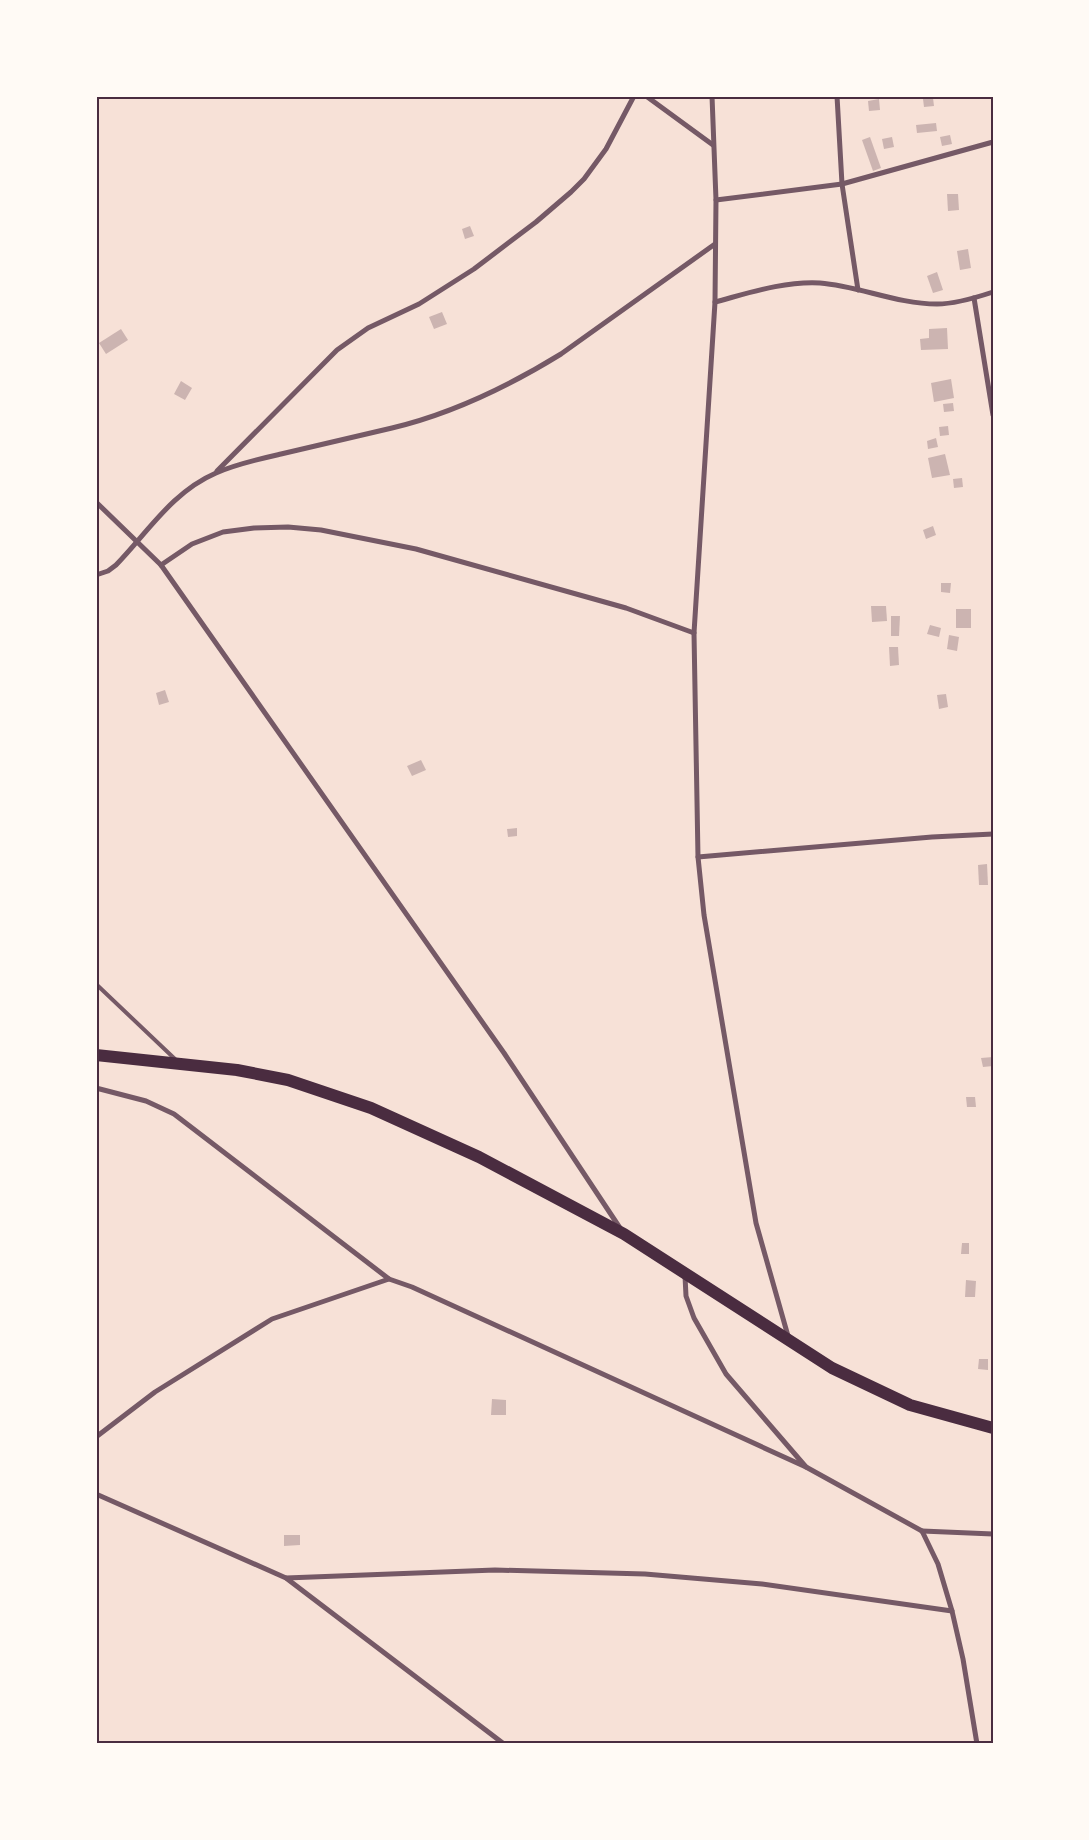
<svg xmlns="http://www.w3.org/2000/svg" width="1089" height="1840" font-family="Helvetica,sans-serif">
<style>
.building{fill:#ccb4b1}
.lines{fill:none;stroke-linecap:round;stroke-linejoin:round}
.service{stroke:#755966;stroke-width:4}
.minor{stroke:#755966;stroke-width:5}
.primary{stroke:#4a2c40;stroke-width:12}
.neatline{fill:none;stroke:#4a2c40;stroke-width:2}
</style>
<rect width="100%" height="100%" fill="#f7e1d7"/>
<g class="building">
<path d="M 933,98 L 934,106 L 924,107 L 923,99 Z"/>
<path d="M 879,99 L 880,110 L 869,111 L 868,101 Z"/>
<path d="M 936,123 L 937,131 L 917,133 L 916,125 Z"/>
<path d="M 950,135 L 952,144 L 942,146 L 940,137 Z"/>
<path d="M 870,137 L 881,168 L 873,171 L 862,140 Z"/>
<path d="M 892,137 L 894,147 L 884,149 L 882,139 Z"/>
<path d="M 947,194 L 958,194 L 959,210 L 948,211 Z"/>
<path d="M 470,226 L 474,236 L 465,239 L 462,229 Z"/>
<path d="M 968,249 L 971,268 L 960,270 L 957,251 Z"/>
<path d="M 937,272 L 943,290 L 933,293 L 927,276 Z"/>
<path d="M 442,312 L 447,324 L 434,329 L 429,317 Z"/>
<path d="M 947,328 L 948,349 L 921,350 L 920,339 L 929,338 L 929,329 Z"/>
<path d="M 121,329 L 128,340 L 106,354 L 99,343 Z"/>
<path d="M 951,379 L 954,398 L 934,402 L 931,383 Z"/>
<path d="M 181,381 L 192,388 L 185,400 L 174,394 Z"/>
<path d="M 953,403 L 954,411 L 944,412 L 943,404 Z"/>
<path d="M 948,426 L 949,435 L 940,436 L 939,427 Z"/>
<path d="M 936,438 L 938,447 L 928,449 L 927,441 Z"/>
<path d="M 945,454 L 950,475 L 932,478 L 928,458 Z"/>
<path d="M 962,478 L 963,487 L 954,488 L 953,479 Z"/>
<path d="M 933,526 L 936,535 L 926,539 L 923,530 Z"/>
<path d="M 941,583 L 951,583 L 950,593 L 941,592 Z"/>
<path d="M 871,606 L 886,606 L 887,621 L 872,622 Z"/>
<rect x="956" y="609" width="15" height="19"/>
<path d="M 891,616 L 900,616 L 899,636 L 891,636 Z"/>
<path d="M 930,625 L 941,628 L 939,637 L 927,634 Z"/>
<path d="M 949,635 L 959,637 L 957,651 L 947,649 Z"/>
<path d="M 889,647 L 898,647 L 899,665 L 890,666 Z"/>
<path d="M 165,690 L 169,702 L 159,705 L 156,693 Z"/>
<path d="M 946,694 L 948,707 L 939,709 L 937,695 Z"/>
<path d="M 421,760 L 426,770 L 412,776 L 407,766 Z"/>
<path d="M 517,828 L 517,836 L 508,837 L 507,829 Z"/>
<path d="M 987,864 L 988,885 L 979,885 L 978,865 Z"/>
<path d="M 993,1057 L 993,1066 L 983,1067 L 981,1058 Z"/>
<path d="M 966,1097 L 975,1097 L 976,1107 L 967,1107 Z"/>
<path d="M 962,1243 L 969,1243 L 969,1254 L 961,1254 Z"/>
<path d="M 966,1280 L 976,1281 L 975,1297 L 965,1297 Z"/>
<path d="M 979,1359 L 988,1359 L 988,1370 L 978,1369 Z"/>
<path d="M 492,1399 L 506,1400 L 506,1415 L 491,1415 Z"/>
<path d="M 284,1535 L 300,1535 L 300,1545 L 284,1546 Z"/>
</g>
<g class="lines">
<path class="service" d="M 96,984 L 176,1060"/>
<g class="minor">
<path d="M 646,96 L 713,145"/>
<path d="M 712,96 L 716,200 L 715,302 L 694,633 L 698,857 L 704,915 L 756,1223 L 788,1336"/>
<path d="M 837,96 L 842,184 L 858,290"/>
<path d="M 716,200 L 842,184 L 993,142"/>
<path d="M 974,298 L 993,415"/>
<path d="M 715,302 C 749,293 784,281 820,283 C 859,286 897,304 937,304 C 955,304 975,298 993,292"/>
<path d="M 217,471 L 337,350 L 368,328 L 419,304 L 474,269 L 536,222 L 571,192 L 584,179 L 606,149 L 634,96"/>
<path d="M 96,502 L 161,565 L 504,1053 L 620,1228"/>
<path d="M 161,565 L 192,544 L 223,532 L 254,528 L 288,527 L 321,530 L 416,549 L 626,608 L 694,633"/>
<path d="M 96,575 L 108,571 L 116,565 C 148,532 172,492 216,473 C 236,464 259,459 281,454 C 318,445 355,437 392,428 C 451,414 509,386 561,354 L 715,244"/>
<path d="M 698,857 L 932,837 L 993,834"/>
<path d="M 96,1088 L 146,1101 L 174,1114 L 389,1279 L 412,1287 L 806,1467"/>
<path d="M 685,1276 L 686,1296 L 694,1318 L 726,1374 L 806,1467 L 922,1531 L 938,1564 L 952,1611 L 963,1659 L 977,1744"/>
<path d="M 96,1437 L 155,1392 L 272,1319 L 389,1279"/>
<path d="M 96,1494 L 286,1578 L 504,1744"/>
<path d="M 922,1531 L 993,1534"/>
<path d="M 286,1578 L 495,1570 L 645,1574 L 762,1584 L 952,1611"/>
</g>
<path class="primary" d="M 96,1055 L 237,1070 L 288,1080 L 371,1108 L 479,1157 L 624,1234 L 832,1368 L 910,1405 L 993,1428"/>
</g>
<rect width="1089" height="1840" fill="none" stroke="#fffaf5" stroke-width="195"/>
<rect x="98" y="98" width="894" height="1644" class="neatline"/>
</svg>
